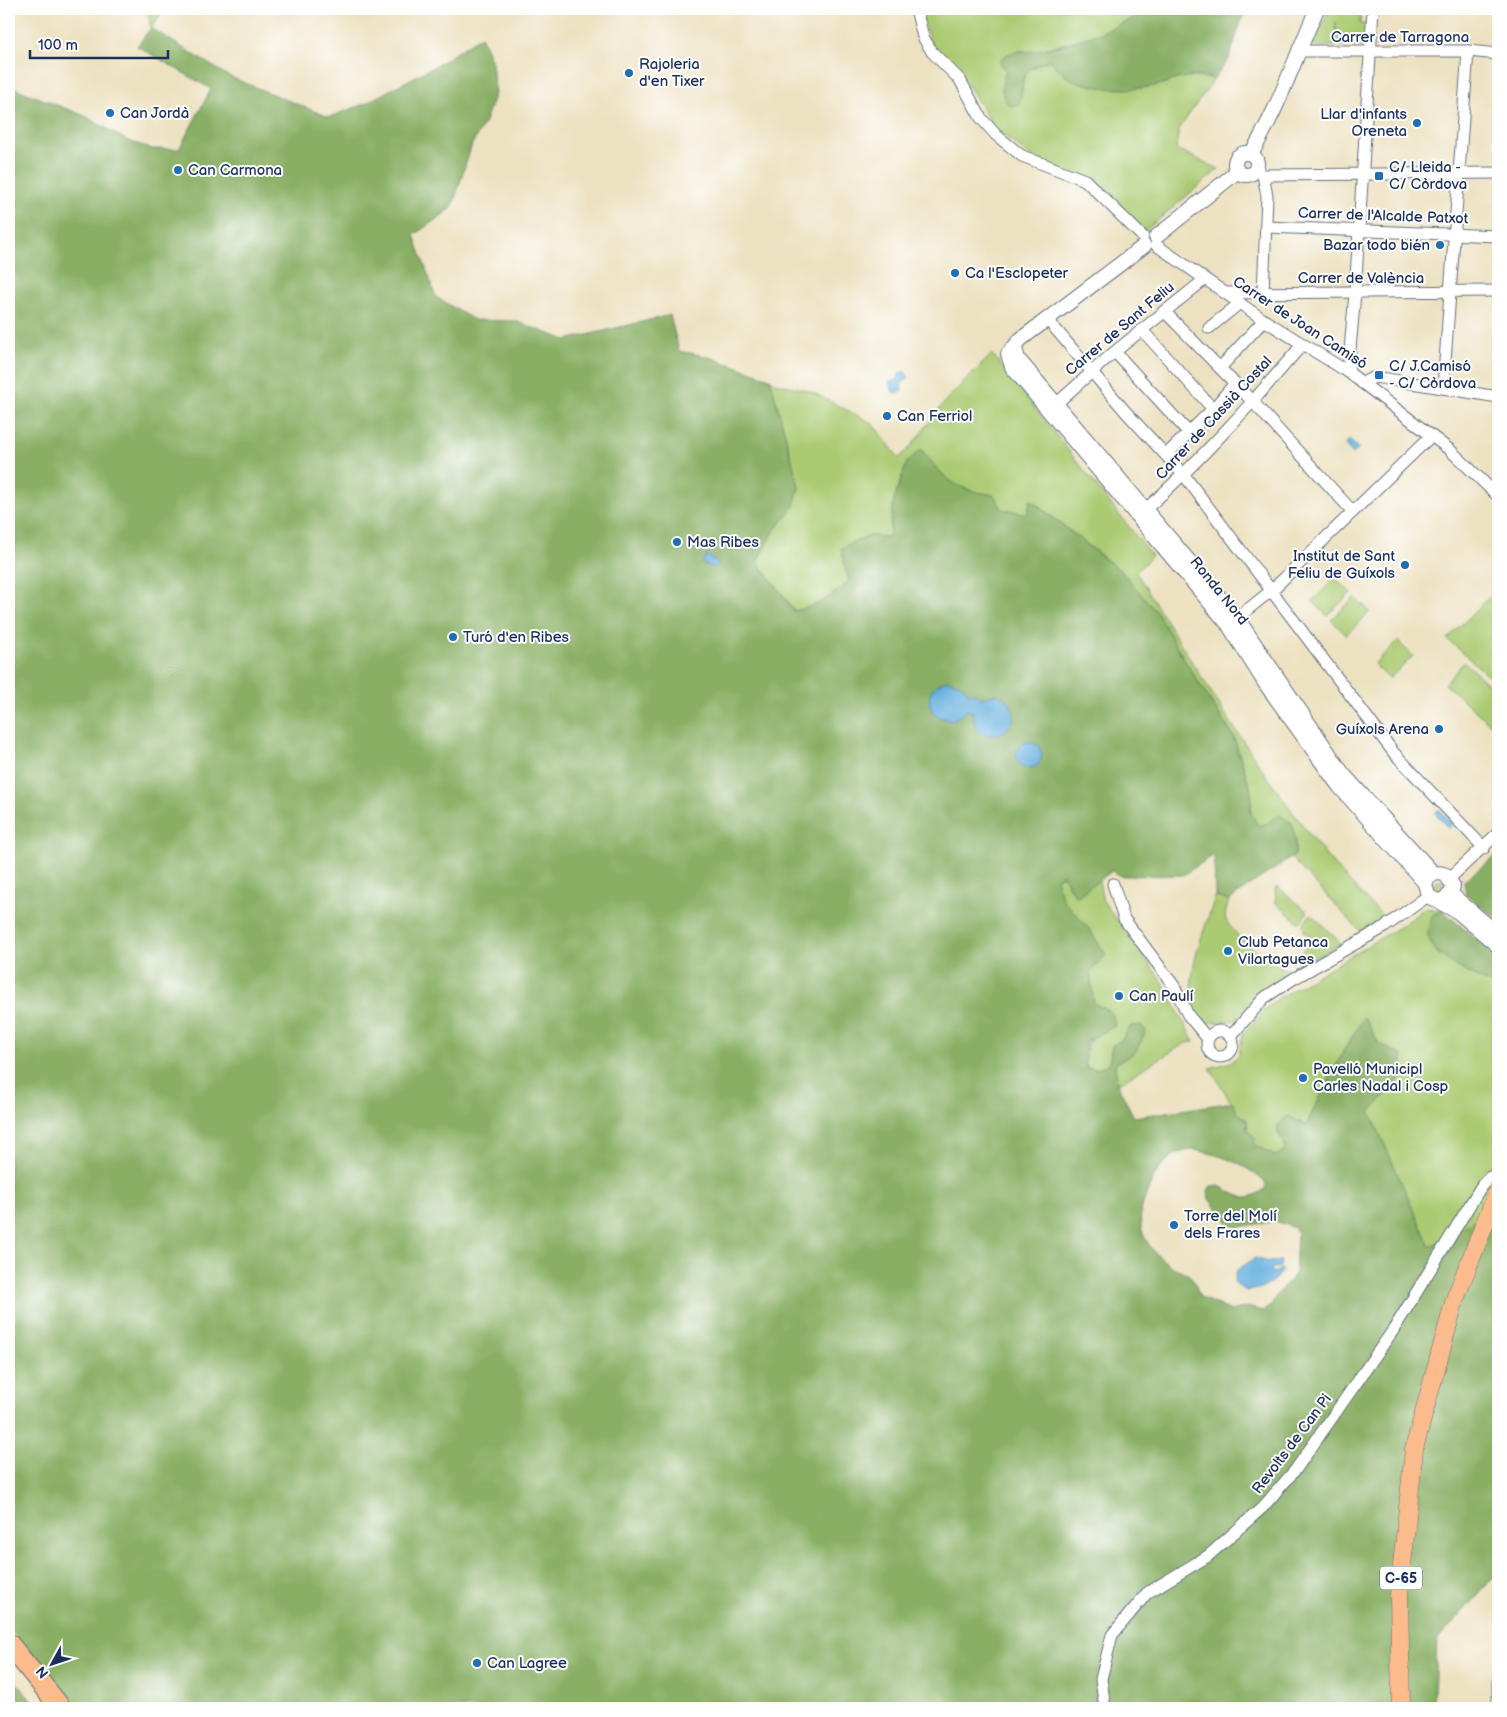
<svg xmlns="http://www.w3.org/2000/svg" width="1507" height="1717" font-family="'Balsamiq Sans',sans-serif">
<style>
.green{fill:#abcb72;stroke:#637d68}
.forest{fill:#88af64;stroke:#526f61;fill-rule:evenodd}
.water{fill:#64afdd;stroke:#406f9e}
.lines{fill:none;stroke-linecap:round;stroke-linejoin:round}
.minor-casing{stroke:#646d80;stroke-width:13}
.tertiary-casing{stroke:#646d80;stroke-width:16}
.primary-casing{stroke:#646d80;stroke-width:19}
.motorway-casing{stroke:#646d80;stroke-width:22}
.minor{stroke:#fff;stroke-width:11}
.tertiary{stroke:#fff;stroke-width:14}
.primary{stroke:#fbbb8d;stroke-width:18}
.motorway{stroke:#fbbb8d;stroke-width:20}
.poi-dot{fill:#1f6fb2;stroke:#fff;stroke-width:2}
.labels{text-anchor:middle;dominant-baseline:central;stroke-width:4;stroke-linejoin:round;paint-order:stroke}
.shield{fill:#fff;stroke:#5f6d8e;stroke-width:1}
.shield-label{font-size:14px;font-weight:bold;fill:#1b2f5e}
.street-label{font-size:15px;fill:#1b2f5e;stroke:#fff}
.poi-label{font-size:15px;fill:#1b2f5e;stroke:#fff;text-anchor:start}
</style>
<rect width="100%" height="100%" fill="#fff"/>
<filter id="ink" filterUnits="userSpaceOnUse"><feTurbulence type="fractalNoise" baseFrequency=".02" numOctaves="2"/><feDisplacementMap in="SourceGraphic" scale="10" xChannelSelector="R" yChannelSelector="G"/><feConvolveMatrix kernelMatrix="1 2 1 2 8 2 1 2 1" color-interpolation-filters="sRGB"/></filter>
<filter id="wash" filterUnits="userSpaceOnUse"><feTurbulence type="fractalNoise" baseFrequency=".0096" numOctaves="4" result="noise"/><feDisplacementMap in="SourceGraphic" scale="20" xChannelSelector="R" yChannelSelector="G"/><feGaussianBlur stdDeviation="1.12" result="paint"/><feColorMatrix in="noise" values="0 0 0 0 0 0 0 0 0 0 0 0 0 0 0 0 0 1.4 0 .05"/><feComposite in="paint" operator="in"/></filter>
<g filter="url(#wash)">
<rect width="100%" height="100%" fill="#ece1c0"/>
<g class="green">
<path d="M 147,9 L 164,9 L 151,28 Z"/>
<path d="M 920,9 L 1152,9 L 1097,35 L 1031,52 L 1019,50 L 1006,71 L 1002,84 L 1022,93 C 1022,69 1030,67 1050,60 L 1065,76 L 1156,86 L 1185,76 L 1214,79 L 1179,129 L 1176,149 L 1219,169 L 1146,230 L 1139,228 L 1107,195 L 1029,155 L 995,129 L 968,85 L 935,49 L 927,34 Z"/>
<path d="M 1329,9 L 1361,9 L 1360,24 L 1367,24 L 1367,41 L 1362,46 L 1337,46 L 1336,22 L 1335,46 L 1313,46 Z"/>
<path d="M 992,354 L 1152,556 L 1136,572 C 1194,666 1252,761 1320,848 C 1339,873 1363,895 1384,918 L 1360,931 L 1291,858 L 1295,855 L 1295,839 L 1292,823 L 1279,815 L 1266,824 L 1258,826 L 1251,814 L 1251,790 L 1234,737 L 1188,666 L 1158,614 L 1122,572 L 1031,500 L 1028,514 L 1002,509 L 993,495 C 954,489 945,480 921,449 L 907,463 L 894,500 L 889,537 L 867,536 L 845,567 L 849,581 C 833,596 816,607 795,611 L 757,561 L 775,529 L 793,509 L 799,487 L 770,378 L 776,383 L 810,391 L 872,423 L 899,458 L 909,449 L 947,399 Z"/>
<path d="M 1335,578 L 1351,593 L 1327,616 L 1312,601 Z"/>
<path d="M 1498,589 L 1498,684 L 1447,639 Z"/>
<path d="M 1355,597 L 1370,612 L 1346,635 L 1331,620 Z"/>
<path d="M 1398,641 L 1413,656 L 1389,679 L 1374,664 Z"/>
<path d="M 1464,662 L 1498,693 L 1498,731 L 1445,684 Z"/>
<path d="M 1063,875 L 1069,888 L 1081,892 L 1099,881 L 1103,901 L 1162,981 L 1194,1042 L 1186,1043 L 1117,1084 L 1115,1064 L 1136,1051 L 1131,1026 L 1121,1040 L 1112,1046 L 1109,1064 L 1098,1069 L 1086,1068 C 1083,1040 1095,1033 1111,1013 L 1094,1003 L 1090,972 L 1106,955 L 1089,929 L 1063,900 L 1056,879 Z"/>
<circle cx="1439" cy="887" r="6"/>
<path d="M 1278,887 L 1308,912 L 1299,923 L 1276,903 L 1275,888 Z"/>
<path d="M 1215,896 L 1229,901 C 1227,907 1224,914 1226,920 C 1232,934 1275,969 1290,970 L 1265,989 L 1234,1021 L 1206,1023 C 1173,993 1206,931 1215,896 Z"/>
<path d="M 1424,908 L 1442,910 L 1437,953 L 1476,977 L 1498,987 L 1498,1166 L 1480,1217 L 1430,1247 L 1370,1112 L 1402,1076 L 1379,1044 L 1365,1018 L 1344,1050 L 1306,1125 L 1288,1116 L 1277,1131 L 1286,1147 L 1283,1152 L 1275,1156 C 1258,1148 1247,1140 1247,1120 L 1237,1112 L 1210,1068 L 1231,1062 L 1239,1055 L 1243,1034 L 1263,1011 L 1279,998 L 1406,923 Z"/>
<path d="M 1311,914 L 1341,943 L 1305,963 L 1298,956 L 1313,939 L 1303,930 L 1305,928 L 1302,925 Z"/>
</g>
<g class="forest">
<path d="M 1152,9 L 1245,9 L 1229,59 L 1214,79 C 1193,72 1178,79 1158,85 C 1136,92 1082,90 1063,74 C 1059,70 1055,65 1050,60 C 1017,72 1026,75 1019,105 L 1010,106 C 999,95 1001,85 1006,71 L 999,61 C 1010,49 1019,53 1033,51 C 1076,44 1114,29 1152,9 Z"/>
<path d="M 151,28 L 230,77 L 329,117 L 364,104 L 442,62 L 481,36 L 492,62 L 495,93 L 484,124 L 472,144 L 452,208 L 414,235 L 436,297 L 474,320 L 515,321 L 566,340 L 670,315 L 679,351 L 706,356 L 770,378 L 799,487 L 793,509 L 775,529 L 757,561 L 794,611 C 816,607 833,596 849,581 L 841,548 L 867,536 L 889,537 L 894,500 L 907,462 L 921,449 C 945,480 954,489 994,495 L 1002,509 L 1028,514 L 1030,500 L 1122,572 L 1158,614 L 1188,666 L 1233,737 L 1251,790 L 1251,814 L 1258,825 L 1266,824 L 1279,815 L 1292,823 L 1295,839 L 1295,855 C 1273,871 1249,884 1229,901 L 1215,896 L 1214,855 L 1183,875 L 1120,876 L 1112,871 L 1076,897 L 1063,875 L 1056,879 L 1063,900 L 1089,929 L 1106,955 L 1090,972 L 1094,1003 L 1112,1013 L 1115,1026 L 1087,1041 L 1084,1054 L 1086,1068 L 1098,1069 L 1109,1064 L 1112,1046 L 1121,1040 L 1131,1026 L 1141,1025 L 1146,1031 L 1136,1051 L 1115,1064 L 1117,1084 L 1134,1117 L 1233,1102 L 1237,1112 L 1247,1120 L 1247,1130 L 1255,1137 L 1254,1145 L 1275,1156 L 1283,1152 L 1286,1147 L 1277,1131 L 1278,1125 L 1288,1116 L 1306,1125 L 1344,1050 L 1364,1017 L 1379,1044 L 1402,1055 L 1402,1076 L 1370,1112 L 1430,1247 L 1498,1206 L 1498,1572 L 1437,1641 L 1433,1708 L 72,1708 L 9,1629 L 9,86 L 85,116 L 126,140 L 152,149 L 179,149 L 211,89 L 137,46 ZM 1192,1150 C 1215,1152 1251,1166 1266,1184 L 1265,1189 C 1237,1210 1231,1183 1211,1186 L 1208,1190 L 1209,1199 L 1229,1224 L 1239,1227 L 1275,1221 L 1295,1228 L 1297,1233 L 1295,1274 L 1276,1296 L 1272,1305 L 1263,1311 L 1247,1307 L 1231,1311 L 1200,1297 C 1197,1291 1196,1282 1191,1277 C 1186,1270 1175,1270 1168,1264 C 1133,1236 1135,1214 1154,1178 C 1162,1162 1175,1151 1192,1150 Z"/>
<path d="M 1498,854 L 1498,920 L 1466,894 L 1464,881 Z"/>
<path d="M 1442,910 L 1498,958 L 1498,987 C 1478,978 1431,959 1428,935 C 1427,929 1431,921 1432,915 Z"/>
<path d="M 9,1673 L 37,1708 L 9,1708 Z"/>
</g>
<g class="water">
<path d="M 904,371 L 909,378 L 901,384 L 902,391 L 898,394 L 893,392 L 889,382 L 897,380 L 900,373 Z"/>
<path d="M 1349,440 L 1359,449 L 1353,454 L 1345,445 Z"/>
<path d="M 707,555 L 718,563 L 714,568 L 702,563 Z"/>
<path d="M 949,680 L 962,685 L 968,693 L 977,694 L 981,698 L 996,694 C 1025,703 1015,741 984,734 L 975,725 L 973,712 L 966,710 L 963,714 L 951,721 L 936,716 C 923,701 930,683 949,680 Z"/>
<circle cx="1029" cy="755" r="13"/>
<path d="M 1439,809 L 1453,824 L 1448,828 L 1435,813 Z"/>
<path d="M 1255,1258 L 1269,1262 L 1281,1261 L 1280,1267 L 1273,1268 L 1271,1270 L 1274,1273 L 1280,1269 L 1282,1270 C 1276,1284 1260,1290 1246,1291 L 1234,1282 L 1237,1270 Z"/>
</g>
</g>
<g filter="url(#ink)">
<g class="lines">
<defs>
<g id="minor">
<path d="M 916,9 L 923,37 L 932,52 L 960,80 L 981,118 L 996,135 L 1022,156 L 1085,180 L 1143,237"/>
<path d="M 1301,51 L 1468,51 L 1498,54"/>
<path d="M 1263,175 L 1498,173"/>
<path d="M 1263,175 L 1267,196 L 1263,293"/>
<path d="M 1266,227 L 1498,236"/>
<path d="M 1156,245 L 1264,320 L 1348,372 L 1450,450 L 1498,496"/>
<path d="M 1225,293 L 1498,291"/>
<path d="M 1164,311 L 1253,402 L 1353,512"/>
<path d="M 1047,319 L 1125,411 L 1184,475 L 1394,753 L 1484,848"/>
<path d="M 1209,328 L 1240,303"/>
<path d="M 1142,330 L 1213,409"/>
<path d="M 1115,352 L 1189,433"/>
<path d="M 1220,368 L 1264,320"/>
<path d="M 1348,372 L 1355,293 L 1373,9"/>
<path d="M 1362,383 L 1375,377 L 1498,397"/>
<path d="M 1443,388 L 1468,51"/>
<path d="M 1057,403 L 1112,354 L 1204,280"/>
<path d="M 1166,455 L 1213,409 L 1235,383"/>
<path d="M 1146,509 C 1202,459 1252,403 1302,345"/>
<path d="M 1237,618 L 1272,590 L 1431,436"/>
<path d="M 1450,878 L 1498,833"/>
<path d="M 1113,884 L 1124,919 L 1174,986 L 1188,1015 L 1208,1039"/>
<circle cx="1220" cy="1044" r="13"/>
<path d="M 1231,1036 L 1264,998 L 1293,979 L 1383,928 L 1428,896"/>
<path d="M 1498,1683 L 1498,1703"/>
<path d="M 1105,1708 L 1101,1679 L 1112,1635 L 1147,1593 L 1208,1556 L 1263,1507 L 1296,1469 L 1394,1329 L 1482,1185 L 1490,1177 L 1498,1178"/>
</g>
<g id="tertiary">
<circle cx="1246" cy="164" r="11"/>
<path d="M 1251,154 C 1279,108 1295,57 1317,9"/>
<path d="M 1156,237 L 1238,171"/>
<path d="M 1144,246 L 1021,339 L 1008,354 L 1012,367 L 1228,624 L 1265,683 L 1339,786 L 1425,883"/>
<path d="M 1015,348 L 1018,359 L 1237,618 L 1343,774 L 1434,874"/>
<path d="M 1451,894 L 1498,934"/>
<path d="M 1441,901 L 1451,894 L 1453,886 L 1446,875 C 1437,871 1430,874 1425,883 L 1428,896 L 1458,912 L 1498,946"/>
</g>
<path id="primary" d="M 1401,1708 L 1399,1595 L 1414,1449 L 1455,1299 L 1498,1190"/>
<path id="motorway" d="M 9,1644 L 61,1708"/>
</defs>
<use href="#minor" class="minor-casing"/>
<use href="#tertiary" class="tertiary-casing"/>
<use href="#primary" class="primary-casing"/>
<use href="#motorway" class="motorway-casing"/>
<use href="#minor" class="minor"/>
<use href="#tertiary" class="tertiary"/>
<use href="#primary" class="primary"/>
<use href="#motorway" class="motorway"/>
</g>
</g>
<g class="poi-dot">
<circle cx="629" cy="73" r="5"/>
<circle cx="110" cy="113" r="5"/>
<circle cx="1417" cy="123" r="5"/>
<circle cx="178" cy="170" r="5"/>
<rect x="1374" y="171" width="10" height="10" rx="2.5"/>
<circle cx="1440" cy="245" r="5"/>
<circle cx="955" cy="273" r="5"/>
<rect x="1374" y="370" width="10" height="10" rx="2.5"/>
<circle cx="887" cy="416" r="5"/>
<circle cx="677" cy="542" r="5"/>
<circle cx="1405" cy="565" r="5"/>
<circle cx="453" cy="637" r="5"/>
<circle cx="1439" cy="729" r="5"/>
<circle cx="1228" cy="951" r="5"/>
<circle cx="1119" cy="996" r="5"/>
<circle cx="1303" cy="1078" r="5"/>
<circle cx="1174" cy="1225" r="5"/>
<circle cx="477" cy="1663" r="5"/>
</g>
<g class="labels">
<rect class="shield" x="1380" y="1566.5" width="42" height="23" rx="4"/>
<g class="shield-label">
<text x="1401" y="1578">C-65</text>
</g>
<g class="street-label">
<text x="1400" y="37">Carrer de Tarragona</text>
<text transform="translate(1383 216) rotate(2)">Carrer de l'Alcalde Patxot</text>
<text x="1361" y="278">Carrer de València</text>
<text transform="translate(1300 323) rotate(33)">Carrer de Joan Camisó</text>
<text transform="translate(1120 329) rotate(-40)">Carrer de Sant Feliu</text>
<text transform="translate(1214 418) rotate(-47)">Carrer de Cassià Costal</text>
<text transform="translate(1219 591) rotate(51)">Ronda Nord</text>
<text transform="translate(1292 1444) rotate(-53)">Revolts de Can Pi</text>
</g>
<g class="poi-label">
<text x="639" y="64">Rajoleria<tspan x="639" dy="17">d'en Tixer</tspan></text>
<text x="120" y="113">Can Jordà</text>
<text x="1407" y="114" text-anchor="end">Llar d'infants<tspan x="1407" dy="17">Oreneta</tspan></text>
<text x="1389" y="167">C/ Lleida -<tspan x="1389" dy="17">C/ Còrdova</tspan></text>
<text x="188" y="170">Can Carmona</text>
<text x="1430" y="245" text-anchor="end">Bazar todo bién</text>
<text x="965" y="273">Ca l'Esclopeter</text>
<text x="1389" y="366">C/ J.Camisó<tspan x="1389" dy="17">- C/ Còrdova</tspan></text>
<text x="897" y="416">Can Ferriol</text>
<text x="687" y="542">Mas Ribes</text>
<text x="1395" y="556" text-anchor="end">Institut de Sant<tspan x="1395" dy="17">Feliu de Guíxols</tspan></text>
<text x="463" y="637">Turó d'en Ribes</text>
<text x="1429" y="729" text-anchor="end">Guíxols Arena</text>
<text x="1238" y="942">Club Petanca<tspan x="1238" dy="17">Vilartagues</tspan></text>
<text x="1129" y="996">Can Paulí</text>
<text x="1313" y="1069">Pavelló Municipl<tspan x="1313" dy="17">Carles Nadal i Cosp</tspan></text>
<text x="1184" y="1216">Torre del Molí<tspan x="1184" dy="17">dels Frares</tspan></text>
<text x="487" y="1663">Can Lagree</text>
</g>
</g>
<rect width="1507" height="1717" fill="none" stroke="#fff" stroke-width="30"/>
<g transform="translate(52 1664) rotate(230)" stroke="#ffffff" stroke-width="4" paint-order="stroke">
<path d="M0-4L9 19L0 12L-9 19Z" fill="#1b2f5e"/>
<text y="-8" font-size="14" font-weight="bold" text-anchor="middle" fill="#1b2f5e">N</text>
</g>
<path d="M30 50v8h138v-8" fill="none" stroke="#1b2f5e" stroke-width="2.5"/>
<text x="38" y="50" font-size="15" fill="#1b2f5e" stroke="#ffffff" stroke-width="4" paint-order="stroke">100 m</text>
</svg>
